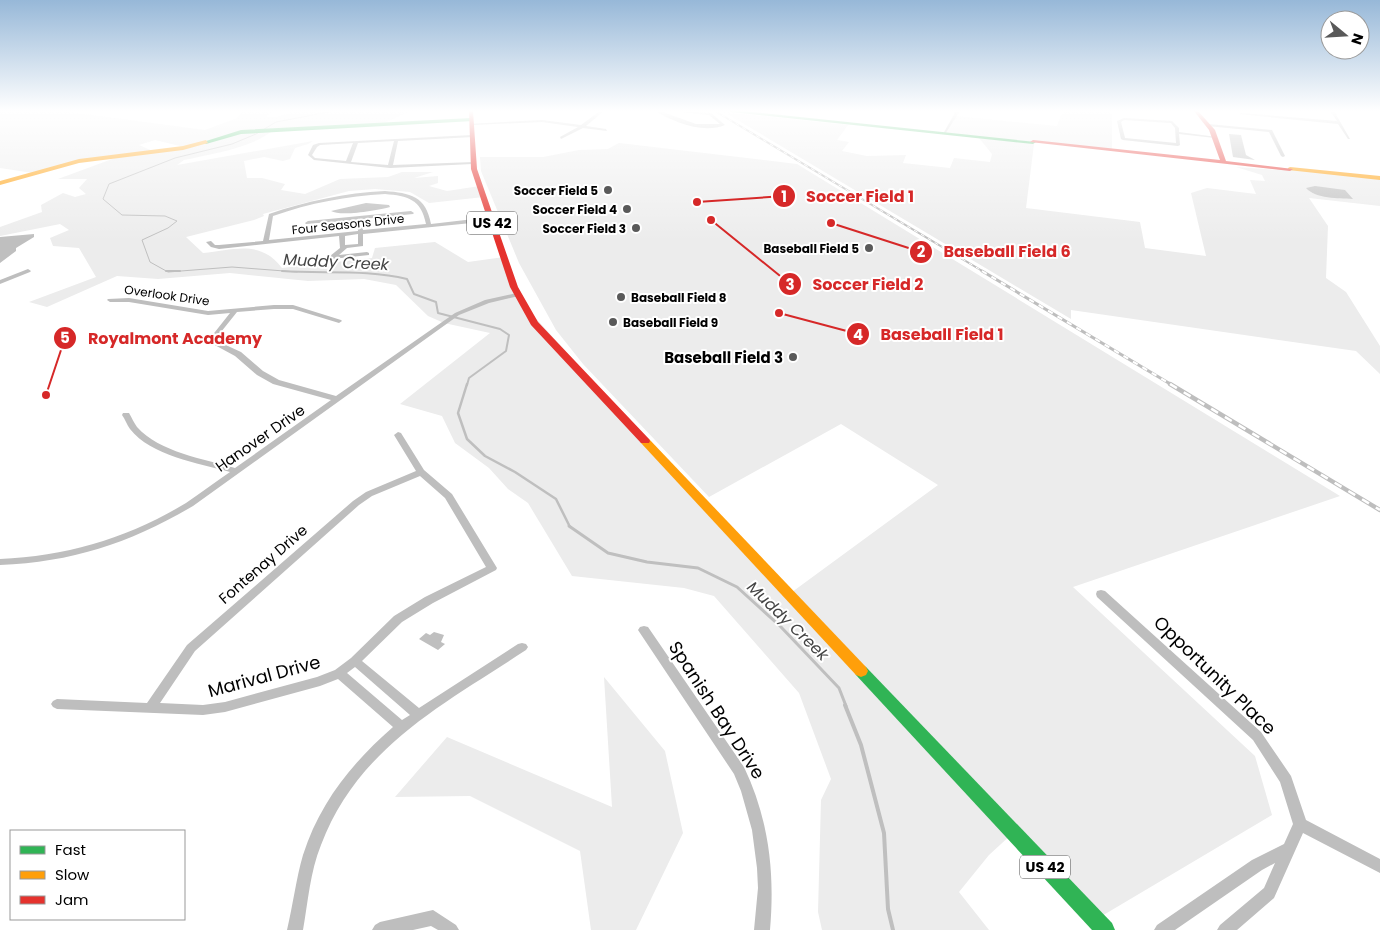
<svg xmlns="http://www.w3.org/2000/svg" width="1380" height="930" font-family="Poppins,sans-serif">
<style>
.green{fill:#ececec;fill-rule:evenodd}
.water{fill:#bfbfbf}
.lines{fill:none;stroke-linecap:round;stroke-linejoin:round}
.stream-far4{stroke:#bfbfbf;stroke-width:1}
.stream-far3{stroke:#bfbfbf;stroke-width:2}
.stream-far2{stroke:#bfbfbf;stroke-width:2.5}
.stream-far1{stroke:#bfbfbf;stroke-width:3}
.stream{stroke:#bfbfbf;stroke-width:4}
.street{fill:#bebebe;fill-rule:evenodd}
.fast{fill:#30b455;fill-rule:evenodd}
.slow{fill:#ff9f0a;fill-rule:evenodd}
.jam{fill:#e5322d;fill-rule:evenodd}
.rail-far2-casing{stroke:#bebebe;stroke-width:2}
.rail-far1-casing{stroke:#bebebe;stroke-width:3}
.rail-casing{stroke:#bebebe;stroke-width:4.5}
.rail-far2{stroke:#fff;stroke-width:1;stroke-dasharray:4;stroke-linecap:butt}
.rail-far1{stroke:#fff;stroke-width:2;stroke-dasharray:5.5;stroke-linecap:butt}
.rail{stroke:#fff;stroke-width:2.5;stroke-dasharray:8;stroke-linecap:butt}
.poi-dot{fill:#595959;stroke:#fff;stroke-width:2}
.labels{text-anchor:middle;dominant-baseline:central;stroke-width:4;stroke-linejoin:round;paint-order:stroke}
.far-poi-label{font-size:12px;font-weight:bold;fill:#000;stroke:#fff;text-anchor:end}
.far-street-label{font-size:12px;fill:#000;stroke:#fff}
.shield{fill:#fff;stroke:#4c4c4c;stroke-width:1}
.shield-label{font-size:14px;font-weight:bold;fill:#000}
.poi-label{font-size:15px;font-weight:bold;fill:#000;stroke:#fff;text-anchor:end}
.street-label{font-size:15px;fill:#000;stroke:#fff}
.water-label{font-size:16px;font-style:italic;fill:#444;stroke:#fff}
.near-street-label{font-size:18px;fill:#000;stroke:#fff}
.leader{fill:none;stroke:#d62828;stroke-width:2}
.callout-dot{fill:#d62828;stroke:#fff;stroke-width:2}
.mark-label{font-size:15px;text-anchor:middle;font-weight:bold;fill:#fff}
.callout-label{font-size:16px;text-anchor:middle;font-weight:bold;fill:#d62828;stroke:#fff;stroke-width:4;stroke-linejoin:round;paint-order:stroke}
</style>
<rect width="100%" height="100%" fill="#fff"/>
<g class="green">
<path d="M 0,111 L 62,111 L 205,130 L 237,118 L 242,112 L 246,111 L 274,111 L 265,117 L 277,117 L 295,111 L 437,111 L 409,112 L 381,124 L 274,130 C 249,149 214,153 184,160 L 177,165 L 313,141 L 308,144 L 295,148 L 290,159 L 283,161 L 264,157 L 244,161 L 247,178 L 262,178 L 285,184 L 281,190 L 305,194 L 340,179 L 388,177 L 402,172 L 433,172 L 414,178 L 438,176 L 438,183 L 429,186 L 447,191 L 480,186 L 484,197 L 429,203 L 410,192 L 375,189 L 349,191 L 263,214 L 264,216 L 254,220 L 186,237 L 203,253 C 234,250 260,239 282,268 L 372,258 L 375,248 L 435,242 L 468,262 L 504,257 L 520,301 L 788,595 L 938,485 L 841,424 L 709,497 L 583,364 L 556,330 L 519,263 L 481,171 L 480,157 L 543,157 L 579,150 L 608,149 L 619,143 L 797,164 L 1340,496 L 1073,587 L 1255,756 L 1272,815 L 1095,920 L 1013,833 L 989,855 L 959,892 L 989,930 L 822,930 L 818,912 L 821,800 L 831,779 L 799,693 L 714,596 L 684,588 L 572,576 L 528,503 L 508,489 L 489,468 L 455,443 L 442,416 L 400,404 L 490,333 L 444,323 L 428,316 L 396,285 L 364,279 L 308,281 L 230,273 L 158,279 L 117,276 L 47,307 L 29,302 L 96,277 L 79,248 L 53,246 L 50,238 L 69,230 L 60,224 L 0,236 L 0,227 L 42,212 L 41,205 L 63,193 L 75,197 L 86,194 L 79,188 L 87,179 L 58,179 L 123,155 L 91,158 L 33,173 L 0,168 ZM 155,140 L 184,147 L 155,152 L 139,145 Z"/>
<path d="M 1050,111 L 1112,111 L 1112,150 L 944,133 L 955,116 L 1057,126 L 1062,112 Z"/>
<path d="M 724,112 L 848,125 L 837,140 L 849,142 L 842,151 L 867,156 L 906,155 L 903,163 L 950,168 L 954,158 L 990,162 L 992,154 L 979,138 L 1034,144 L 1026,208 L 1140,222 L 1145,248 L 1206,256 L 1191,193 L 1207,188 L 1256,194 L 1250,180 L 1265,181 L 1262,175 L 1236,167 L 1278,170 L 1274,167 L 1380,178 L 1380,206 L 1309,198 L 1328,226 L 1326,278 L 1346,292 L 1380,346 L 1380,374 L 1356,351 L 1071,310 L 1071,319 Z"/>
<path d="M 604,677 L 665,751 L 683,833 L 636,930 L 591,930 L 580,851 L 470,796 L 395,797 L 447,737 L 612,807 Z"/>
</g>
<g class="water">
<path d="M 1229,134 L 1241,135 L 1246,155 L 1255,160 L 1233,157 Z"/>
<path d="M 1315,186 L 1345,190 L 1353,199 C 1338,198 1316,199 1306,188 Z"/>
<path d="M 366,203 L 389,205 L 390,207 C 378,210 341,217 331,211 Z"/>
<path d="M 34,234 L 34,237 L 16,248 L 16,251 L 0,263 L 0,237 Z"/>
<path d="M 434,632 L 444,635 L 441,642 L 445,644 L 438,650 L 419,639 L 426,633 L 430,635 Z"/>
</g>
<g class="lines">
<path class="stream-far4" d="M 297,272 L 232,267 L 168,272 L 150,262 L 142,240 L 168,228 L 177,221 L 165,216 L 122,215 L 103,199 L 109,184 L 175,158 L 232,144 L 256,134 L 276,122 L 334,111"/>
<g class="stream-far3">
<path d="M 166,271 L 180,271"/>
<path d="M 282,271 C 323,274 367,269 407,279 L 414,294 L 436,302 L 438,313 L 500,329 L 509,335 L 506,351 L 469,378 L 467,385"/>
</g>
<path class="stream-far2" d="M 467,384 L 458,413 L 467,439 L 485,456 L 515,472 L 556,499 L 570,527"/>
<path class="stream-far1" d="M 569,526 L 608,553 L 647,562 L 698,568 L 737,587 L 781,627 L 839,688 L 846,706"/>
<path class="stream" d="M 845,705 L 861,745 L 884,833 L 888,909 L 893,930"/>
<g class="street">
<path d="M 600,111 L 604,111 L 586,126 L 606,129 L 607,131 L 583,128 L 561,139 L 560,137 L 578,127 L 542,122 L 471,125 L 469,124 L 542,120 L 581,125 Z"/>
<path d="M 655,111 L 660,111 L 696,124 L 720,124 L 709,115 L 671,111 L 711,113 L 725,125 C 703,134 674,122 655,111 Z"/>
<path d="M 956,111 L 960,111 L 945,134 L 943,134 Z"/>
<path d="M 1330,111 L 1334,111 L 1350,139 L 1348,139 L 1338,124 L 1239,114 L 1241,113 L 1337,121 Z"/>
<path d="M 1124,118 L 1172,121 L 1179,128 L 1179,132 L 1217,137 L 1215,138 L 1179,134 L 1180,145 L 1178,146 L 1123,140 L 1121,139 L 1117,121 ZM 1124,120 L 1171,123 L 1175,128 L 1176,143 L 1125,138 L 1121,122 Z"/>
<path d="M 1208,124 L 1272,130 L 1285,156 L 1283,157 L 1281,156 L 1269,132 L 1207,126 Z"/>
<path d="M 472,135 L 473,137 L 398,141 L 393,165 L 474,162 L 474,163 L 472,164 L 390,168 L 314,160 L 308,155 L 313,145 L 319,143 ZM 394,141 L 388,165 L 351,162 L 358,143 ZM 353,143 L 346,161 L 315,158 L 312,155 L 317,147 L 320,145 Z"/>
<path d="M 385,191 C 410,193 426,196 431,224 L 491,217 L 494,219 L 491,221 L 363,234 L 363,246 L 347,248 L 339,255 L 367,252 L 369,253 L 369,255 L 332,259 L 330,258 L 330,256 L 340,248 L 339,236 L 219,249 L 211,247 L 206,242 L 211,241 L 215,245 L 219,245 L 263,241 L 269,214 C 307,201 345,193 385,191 ZM 385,194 C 408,196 421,199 426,224 L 363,230 L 363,219 L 413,214 L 414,213 L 411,211 L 308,221 L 305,223 L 306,224 L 357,220 L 358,231 L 269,240 L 273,216 C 310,203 347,196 385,194 ZM 358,234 L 358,244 L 345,245 L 345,236 Z"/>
<path d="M 28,269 L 31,271 L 30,272 L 0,284 L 0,280 Z"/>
<path d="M 517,293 L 519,294 L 519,296 L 489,303 L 459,315 L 193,506 C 130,543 73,562 0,565 L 0,559 C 68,556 128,538 186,503 C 201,493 215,482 230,472 C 198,463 151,456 130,429 C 127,425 125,419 122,415 L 123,413 L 129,413 C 132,418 134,423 137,427 C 159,452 204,459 235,468 L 331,400 L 273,384 L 257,375 L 235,356 L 211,343 L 211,337 L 230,313 L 208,315 L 129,302 L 110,302 L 107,300 L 108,299 L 129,298 L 208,311 L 274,305 L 293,305 L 341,320 L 342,321 L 339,323 L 293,309 L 274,309 L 237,312 L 217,337 L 217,341 L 241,352 L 263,371 L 279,380 L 336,396 L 455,313 L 485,300 Z"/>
<path d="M 398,432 L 401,433 L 424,470 L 452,494 L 497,568 L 496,570 L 433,603 L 402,622 L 362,661 L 419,708 L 518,644 L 522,643 L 526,644 L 528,647 L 526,650 C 444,704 358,747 321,845 C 310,872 308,902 303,930 L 287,930 C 293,905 296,879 303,855 C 320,802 352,763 393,727 L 338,679 L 320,686 L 225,712 L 203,715 L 57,709 L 53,707 L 51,704 L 53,701 L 57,699 L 147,703 L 187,645 L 353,501 L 366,492 L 416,471 L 394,435 ZM 420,476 L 445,498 L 486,567 L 425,597 L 394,616 L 351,658 L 335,670 L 317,677 L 225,702 L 203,705 L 160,703 L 195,651 L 359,505 L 372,496 ZM 355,667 L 410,715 L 402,720 L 347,673 Z"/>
<path d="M 1101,590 L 1105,591 L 1261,732 L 1291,776 L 1306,820 L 1380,859 L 1380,873 L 1303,833 L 1274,898 L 1237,930 L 1217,930 L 1220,925 L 1264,888 L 1275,863 L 1262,870 L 1175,930 L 1154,930 L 1157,925 L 1252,860 L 1284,844 L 1293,824 L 1280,782 L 1253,740 L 1097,597 L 1096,594 L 1097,591 Z"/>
<path d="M 644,626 L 648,627 L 744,767 C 769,820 775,872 770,930 L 754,930 L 758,888 L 757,868 L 752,830 L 741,791 L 734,774 L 638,630 L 640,627 Z"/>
<path d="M 433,910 L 456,925 L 459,930 L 438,930 L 431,926 L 413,930 L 372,930 L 375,925 L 380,922 Z"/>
</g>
<g class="fast">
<path d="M 729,111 L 742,111 L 1036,142 L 1033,144 L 731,112 Z"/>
<path d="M 471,118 L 473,121 L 241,134 L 206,144 L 203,142 L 241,130 Z"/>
<path d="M 861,665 L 866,667 L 1112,923 L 1115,930 L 1092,930 L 856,675 L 854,671 L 856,667 Z"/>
</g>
<g class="slow">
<path d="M 206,140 L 208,143 L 183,150 L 79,163 L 0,185 L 0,181 L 79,159 L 183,146 Z"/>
<path d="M 1290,167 L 1380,176 L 1380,180 L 1288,170 L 1288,168 Z"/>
<path d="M 645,438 L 649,439 L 866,667 L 868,671 L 866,675 L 861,677 L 856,675 L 641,443 L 640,441 Z"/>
</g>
<g class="jam">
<path d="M 469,111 L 473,111 L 477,169 L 518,287 L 538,322 L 649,439 L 650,441 L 649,443 L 641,443 L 531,325 L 510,287 L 471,169 Z"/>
<path d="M 1194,111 L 1198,111 L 1215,130 L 1226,161 L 1293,169 L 1290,171 L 1030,142 L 1033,140 L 1220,160 L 1209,130 Z"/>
</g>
<defs>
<path id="rail-far2" d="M 715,111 L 984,272"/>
<path id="rail-far1" d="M 982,271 L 1172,385"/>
<path id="rail" d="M 1170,384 L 1380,510"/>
</defs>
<use href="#rail-far2" class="rail-far2-casing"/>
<use href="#rail-far1" class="rail-far1-casing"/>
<use href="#rail" class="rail-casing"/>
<use href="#rail-far2" class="rail-far2"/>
<use href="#rail-far1" class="rail-far1"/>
<use href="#rail" class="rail"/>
</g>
<linearGradient id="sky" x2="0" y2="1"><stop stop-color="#97b8d8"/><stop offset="0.46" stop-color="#fff"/><stop offset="1" stop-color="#fff" stop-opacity="0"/></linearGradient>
<rect width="1380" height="241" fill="url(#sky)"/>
<g class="poi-dot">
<circle cx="608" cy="190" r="5"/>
<circle cx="627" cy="209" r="5"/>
<circle cx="636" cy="228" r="5"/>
<circle cx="869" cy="248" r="5"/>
<circle cx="621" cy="297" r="5"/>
<circle cx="613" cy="322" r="5"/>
<circle cx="793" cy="357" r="5"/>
</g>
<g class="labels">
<g class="far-poi-label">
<text x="598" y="190">Soccer Field 5</text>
<text x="617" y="209">Soccer Field 4</text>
<text x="626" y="228">Soccer Field 3</text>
<text x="859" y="248">Baseball Field 5</text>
<text x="631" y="297" text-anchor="start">Baseball Field 8</text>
<text x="623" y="322" text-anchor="start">Baseball Field 9</text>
</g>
<g class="far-street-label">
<text transform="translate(348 224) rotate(-6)">Four Seasons Drive</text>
<text transform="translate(167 295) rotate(8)">Overlook Drive</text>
</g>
<g class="shield">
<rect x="467" y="211.5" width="50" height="23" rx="4"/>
<rect x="1020" y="855.5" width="50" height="23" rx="4"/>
</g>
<g class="shield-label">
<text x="492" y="223">US 42</text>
<text x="1045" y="867">US 42</text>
</g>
<g class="poi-label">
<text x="783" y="357">Baseball Field 3</text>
</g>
<g class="street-label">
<text transform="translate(260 438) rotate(-35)">Hanover Drive</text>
<text transform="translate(263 564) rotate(-41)">Fontenay Drive</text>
</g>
<g class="water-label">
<text transform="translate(336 262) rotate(3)">Muddy Creek</text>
<text transform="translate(788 621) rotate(44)">Muddy Creek</text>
</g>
<g class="near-street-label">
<text transform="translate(1215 675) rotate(44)">Opportunity Place</text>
<text transform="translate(264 676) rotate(-15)">Marival Drive</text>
<text transform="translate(717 710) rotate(57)">Spanish Bay Drive</text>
</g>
</g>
<path class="leader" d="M697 202L784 196M831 223L921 252M711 220L790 284M779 313L858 334M46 395L65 338"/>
<g class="callout-dot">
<circle cx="697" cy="202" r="5"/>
<circle cx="831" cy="223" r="5"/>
<circle cx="711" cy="220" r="5"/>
<circle cx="779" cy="313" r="5"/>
<circle cx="46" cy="395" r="5"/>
<circle cx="784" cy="196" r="12"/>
<circle cx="921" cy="252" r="12"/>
<circle cx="790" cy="284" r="12"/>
<circle cx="858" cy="334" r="12"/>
<circle cx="65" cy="338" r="12"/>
</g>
<g class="mark-label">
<text x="784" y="202">1</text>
<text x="921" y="257">2</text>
<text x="790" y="290">3</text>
<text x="858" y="340">4</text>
<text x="65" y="343">5</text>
</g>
<g class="callout-label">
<text x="860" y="202">Soccer Field 1</text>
<text x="1007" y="257">Baseball Field 6</text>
<text x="868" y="290">Soccer Field 2</text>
<text x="942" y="340">Baseball Field 1</text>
<text x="175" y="344">Royalmont Academy</text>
</g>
<rect x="10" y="830" width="175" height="90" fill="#ffffff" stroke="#999999"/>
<rect x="20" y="846" width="25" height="8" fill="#30b455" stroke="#999999"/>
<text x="55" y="855" font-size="15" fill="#000000">Fast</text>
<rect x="20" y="871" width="25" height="8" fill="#ff9f0a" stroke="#999999"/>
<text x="55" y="880" font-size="15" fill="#000000">Slow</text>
<rect x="20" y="896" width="25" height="8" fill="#e5322d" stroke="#999999"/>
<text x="55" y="905" font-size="15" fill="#000000">Jam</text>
<g transform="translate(1345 35) rotate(108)"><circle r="24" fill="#ffffff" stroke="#999999"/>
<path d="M0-4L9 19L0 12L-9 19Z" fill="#595959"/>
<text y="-8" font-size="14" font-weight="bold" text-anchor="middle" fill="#000000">N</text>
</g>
</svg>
